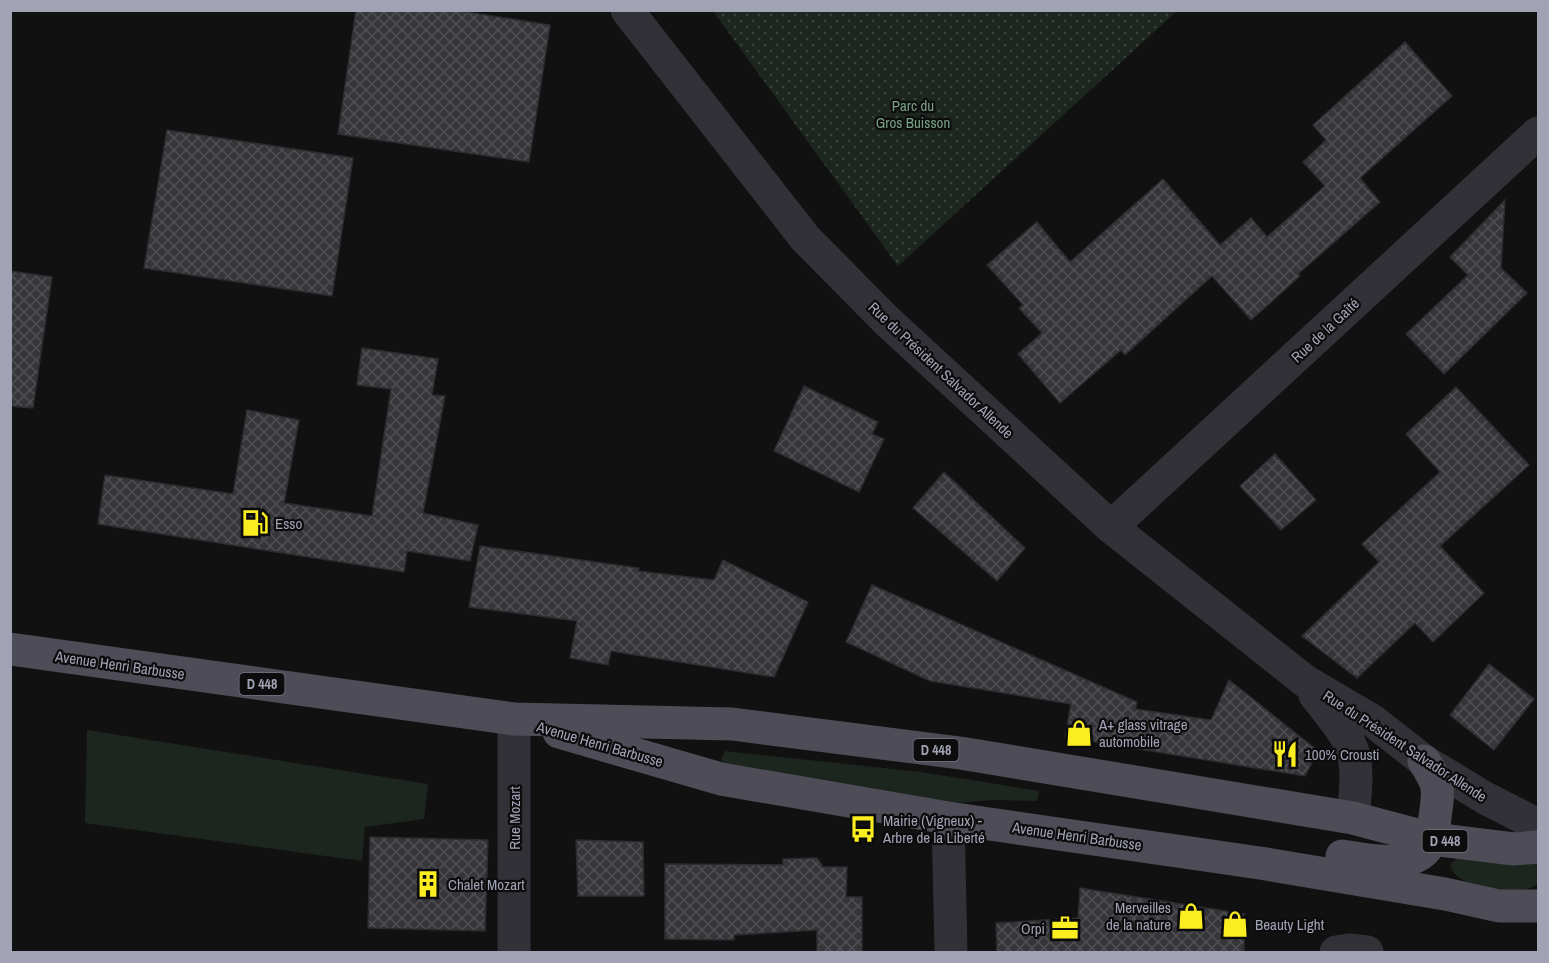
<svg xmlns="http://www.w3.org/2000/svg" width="1549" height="963" font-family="'Archivo Narrow',sans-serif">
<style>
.green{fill:#1d251f}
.park{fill:url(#park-dots)}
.building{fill:url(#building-cross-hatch);stroke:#2c2b2e;stroke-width:1.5}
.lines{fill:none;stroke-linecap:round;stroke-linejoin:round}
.minor{stroke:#323137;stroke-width:33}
.major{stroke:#4e4d57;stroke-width:33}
.labels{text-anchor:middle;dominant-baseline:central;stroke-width:4.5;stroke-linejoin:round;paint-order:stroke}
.shield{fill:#0c0c0d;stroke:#747582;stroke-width:1.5}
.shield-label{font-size:14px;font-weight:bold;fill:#a1a2b4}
.park-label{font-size:15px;fill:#77a085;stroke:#0c0c0d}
.street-label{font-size:15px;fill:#a1a2b4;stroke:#0c0c0d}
.poi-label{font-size:15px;fill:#a1a2b4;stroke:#0c0c0d;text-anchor:start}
</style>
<defs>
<pattern id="park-dots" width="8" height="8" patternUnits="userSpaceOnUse" patternTransform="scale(1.5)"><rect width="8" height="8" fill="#1d251f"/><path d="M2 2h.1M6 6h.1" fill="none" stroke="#3b423d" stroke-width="1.8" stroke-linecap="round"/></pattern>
<pattern id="building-cross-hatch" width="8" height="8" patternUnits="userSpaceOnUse" patternTransform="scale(1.5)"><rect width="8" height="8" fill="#36363a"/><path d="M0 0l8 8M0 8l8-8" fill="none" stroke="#505054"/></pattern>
</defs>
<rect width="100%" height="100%" fill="#111112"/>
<g class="green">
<path d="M 87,730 L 428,784 L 424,819 L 365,827 L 362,861 L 85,823 Z"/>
<path d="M 725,751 L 921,772 L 1039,791 L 1037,801 L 993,800 L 945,804 L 725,765 L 721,760 Z"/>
<path d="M 1457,858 L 1538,864 L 1538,884 C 1530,888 1521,892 1511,892 C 1492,891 1455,885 1450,865 Z"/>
</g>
<path class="park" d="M 713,11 L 1177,11 L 898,266 Z"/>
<g class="building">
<path d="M 356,10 L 455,10 L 550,25 L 529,162 L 338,134 Z"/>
<path d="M 1405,42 L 1452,96 L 1360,178 L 1380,202 L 1298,274 L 1300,276 L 1251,320 L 1212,276 L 1125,355 L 1121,350 L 1060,403 L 1018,354 L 1042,333 L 1019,308 L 1023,305 L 987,265 L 1037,222 L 1070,262 L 1163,179 L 1220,245 L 1251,218 L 1267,237 L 1325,186 L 1303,162 L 1326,140 L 1313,125 Z"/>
<path d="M 167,130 L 353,158 L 332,296 L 144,268 Z"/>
<path d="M 1505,200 L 1501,268 L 1527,293 L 1444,374 L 1406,334 L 1468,275 L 1450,257 Z"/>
<path d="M 10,271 L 52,277 L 33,408 L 10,406 Z"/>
<path d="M 362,348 L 438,359 L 432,395 L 445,396 L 423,513 L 478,525 L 470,561 L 407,551 L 404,572 L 98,524 L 105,475 L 233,494 L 247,410 L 299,420 L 284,503 L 372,516 L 391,389 L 357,385 Z"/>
<path d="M 804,386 L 878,422 L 872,434 L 884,439 L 859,492 L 774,451 Z"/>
<path d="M 1456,387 L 1529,465 L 1440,546 L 1484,593 L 1433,642 L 1415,623 L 1357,678 L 1302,636 L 1379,562 L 1362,544 L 1440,472 L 1406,434 Z"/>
<path d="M 1275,454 L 1316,500 L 1281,530 L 1240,486 Z"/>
<path d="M 944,472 L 1025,548 L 997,581 L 913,508 Z"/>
<path d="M 480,546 L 639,568 L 638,571 L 714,580 L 723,560 L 808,602 L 774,677 L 611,651 L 608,665 L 570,658 L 577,621 L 469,607 Z"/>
<path d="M 872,585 L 1137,702 L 1135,709 L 1211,720 L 1229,680 L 1318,751 L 1305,776 L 1065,737 L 1071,704 L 930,681 L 846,642 Z"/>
<path d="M 1489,664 L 1534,699 L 1494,750 L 1450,715 Z"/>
<path d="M 370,837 L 488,840 L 485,931 L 368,928 Z"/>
<path d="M 576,840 L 643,842 L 644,896 L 578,896 Z"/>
<path d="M 817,858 L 823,867 L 847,867 L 846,897 L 862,897 L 862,952 L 817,952 L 817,930 L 734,935 L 734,940 L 665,939 L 665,864 L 783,865 L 783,859 Z"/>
<path d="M 1080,888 L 1244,914 L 1244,952 L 997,952 L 996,923 L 1078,918 Z"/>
</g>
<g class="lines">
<g class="minor">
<path d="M 627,10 L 805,238 L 886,320 L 1111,527 L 1305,681 L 1373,721 L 1424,761 L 1485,798 L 1538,825"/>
<path d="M 1111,527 L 1538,133"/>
<path d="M 1315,695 C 1357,748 1360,749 1353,818"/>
<path d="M 514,719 L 514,952"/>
<path d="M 948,818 L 951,952"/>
<path d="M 1336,952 L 1349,950 L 1367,952"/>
</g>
<g class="major">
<path d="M 10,649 L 514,719 L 732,724 L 960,753 L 1353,818 L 1432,839 L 1514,849 L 1538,847"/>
<path d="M 559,732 L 721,779 L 948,818 L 1260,863 L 1445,894 L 1499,906 L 1538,906"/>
<path d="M 1342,856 C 1368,860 1419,872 1431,840 C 1434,834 1434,825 1435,817 C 1439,788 1440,786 1424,761"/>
</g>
</g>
<defs>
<symbol id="fuel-bare" viewBox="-9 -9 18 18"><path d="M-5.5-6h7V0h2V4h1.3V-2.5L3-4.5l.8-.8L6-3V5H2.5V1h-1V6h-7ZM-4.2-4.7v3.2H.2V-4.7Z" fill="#fbee20" stroke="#0c0c0d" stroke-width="2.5" paint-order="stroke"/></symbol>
<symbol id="shop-bare" viewBox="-9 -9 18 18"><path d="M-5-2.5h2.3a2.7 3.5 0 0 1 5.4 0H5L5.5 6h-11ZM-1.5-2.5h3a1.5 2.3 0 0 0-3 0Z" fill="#fbee20" stroke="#0c0c0d" stroke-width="2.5" paint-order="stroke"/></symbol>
<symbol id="restaurant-bare" viewBox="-9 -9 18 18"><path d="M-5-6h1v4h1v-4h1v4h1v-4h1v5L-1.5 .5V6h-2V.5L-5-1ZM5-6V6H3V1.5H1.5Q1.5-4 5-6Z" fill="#fbee20" stroke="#0c0c0d" stroke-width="2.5" paint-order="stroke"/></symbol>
<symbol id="bus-bare" viewBox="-9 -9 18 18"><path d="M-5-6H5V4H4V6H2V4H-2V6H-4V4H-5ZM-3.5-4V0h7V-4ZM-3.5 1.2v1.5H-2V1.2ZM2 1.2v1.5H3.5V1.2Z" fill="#fbee20" stroke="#0c0c0d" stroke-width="2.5" paint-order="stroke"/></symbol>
<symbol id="building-bare" viewBox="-9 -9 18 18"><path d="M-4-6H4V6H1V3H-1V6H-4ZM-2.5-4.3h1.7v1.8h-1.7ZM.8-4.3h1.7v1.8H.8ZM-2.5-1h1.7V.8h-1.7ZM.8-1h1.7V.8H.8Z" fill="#fbee20" stroke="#0c0c0d" stroke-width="2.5" paint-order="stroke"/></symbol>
<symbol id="office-bare" viewBox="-9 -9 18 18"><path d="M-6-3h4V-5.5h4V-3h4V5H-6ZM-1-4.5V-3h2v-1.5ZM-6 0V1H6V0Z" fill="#fbee20" stroke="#0c0c0d" stroke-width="2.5" paint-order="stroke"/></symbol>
</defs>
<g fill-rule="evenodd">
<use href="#fuel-bare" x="236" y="504" width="38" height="38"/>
<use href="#shop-bare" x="1060" y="714" width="38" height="38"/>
<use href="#restaurant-bare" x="1266" y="735" width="38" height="38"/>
<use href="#bus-bare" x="844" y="810" width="38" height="38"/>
<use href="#building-bare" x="409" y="865" width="38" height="38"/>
<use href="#shop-bare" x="1172" y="897" width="38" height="38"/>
<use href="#shop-bare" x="1216" y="905" width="38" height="38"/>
<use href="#office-bare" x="1046" y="909" width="38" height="38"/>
</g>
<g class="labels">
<g class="shield">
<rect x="239.5" y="673" width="45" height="22" rx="4.5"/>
<rect x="913.5" y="739" width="45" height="22" rx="4.5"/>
<rect x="1422.5" y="830" width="45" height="22" rx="4.5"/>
</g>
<g class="shield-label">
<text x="262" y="684">D 448</text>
<text x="936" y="750">D 448</text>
<text x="1445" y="841">D 448</text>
</g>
<g class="park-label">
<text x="913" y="105">Parc du<tspan x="913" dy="17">Gros Buisson</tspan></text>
</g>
<g class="street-label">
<text transform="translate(1325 330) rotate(-43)">Rue de la Gaîté</text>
<text transform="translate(941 370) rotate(43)">Rue du Président Salvador Allende</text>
<text transform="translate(120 665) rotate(8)">Avenue Henri Barbusse</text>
<text transform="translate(600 744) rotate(16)">Avenue Henri Barbusse</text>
<text transform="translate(1405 746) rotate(33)">Rue du Président Salvador Allende</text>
<text transform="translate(514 818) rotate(-90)">Rue Mozart</text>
<text transform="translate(1077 836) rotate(8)">Avenue Henri Barbusse</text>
</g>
<g class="poi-label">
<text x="275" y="523">Esso</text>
<text x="1099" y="724">A+ glass vitrage<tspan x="1099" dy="17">automobile</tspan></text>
<text x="1305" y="754">100% Crousti</text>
<text x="883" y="820">Mairie (Vigneux) -<tspan x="883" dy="17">Arbre de la Liberté</tspan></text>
<text x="448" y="884">Chalet Mozart</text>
<text x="1171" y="907" text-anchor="end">Merveilles<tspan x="1171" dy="17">de la nature</tspan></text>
<text x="1255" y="924">Beauty Light</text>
<text x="1045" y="928" text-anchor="end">Orpi</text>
</g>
</g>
<rect width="1549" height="963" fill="none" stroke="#a1a2b4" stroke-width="24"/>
</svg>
